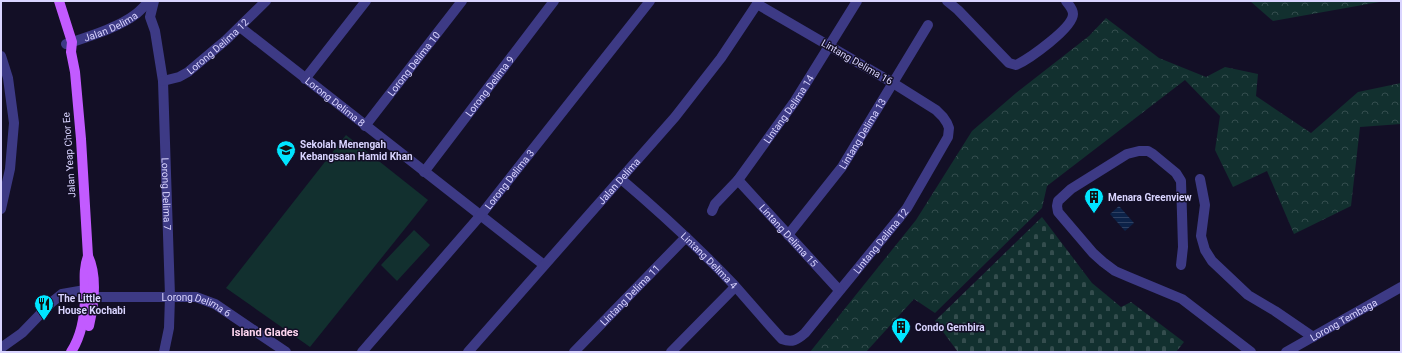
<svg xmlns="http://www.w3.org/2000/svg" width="1402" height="353" font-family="Roboto,sans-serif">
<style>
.forest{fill:url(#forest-crowns)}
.cemetery{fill:url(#cemetery-stones)}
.pitch{fill:#12302f}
.water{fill:url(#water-rules)}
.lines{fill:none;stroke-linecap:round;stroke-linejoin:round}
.minor{stroke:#3d3a85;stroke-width:10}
.major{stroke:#c25bff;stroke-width:10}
.labels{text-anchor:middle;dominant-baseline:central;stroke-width:3;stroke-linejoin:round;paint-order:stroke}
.street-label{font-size:10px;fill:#d9d4ff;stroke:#130f26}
.poi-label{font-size:10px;font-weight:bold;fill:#d9d4ff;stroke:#130f26;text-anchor:start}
.neighbourhood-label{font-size:11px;font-weight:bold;fill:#ffd6f0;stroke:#130f26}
</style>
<defs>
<pattern id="forest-crowns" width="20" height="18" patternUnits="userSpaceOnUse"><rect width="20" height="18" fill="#12302f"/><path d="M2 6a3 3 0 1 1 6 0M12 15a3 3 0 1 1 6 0" fill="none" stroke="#344d4e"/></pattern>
<pattern id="cemetery-stones" width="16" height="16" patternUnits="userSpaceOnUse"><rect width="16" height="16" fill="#12302f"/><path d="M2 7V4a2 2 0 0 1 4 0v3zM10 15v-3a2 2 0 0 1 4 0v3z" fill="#344d4e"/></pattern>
<pattern id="water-rules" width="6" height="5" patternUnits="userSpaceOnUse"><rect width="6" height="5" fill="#0c2248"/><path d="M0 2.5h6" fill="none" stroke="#2f4163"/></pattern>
</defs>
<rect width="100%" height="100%" fill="#130f26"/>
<g class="forest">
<path d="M 1250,1 L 1385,1 L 1273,21 Z"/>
<path d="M 1106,18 L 1159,58 L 1206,77 L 1225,67 L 1258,74 L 1256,96 L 1311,133 L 1358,92 L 1401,83 L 1401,124 L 1360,127 L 1351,206 L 1294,234 L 1267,171 L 1233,187 L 1215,150 L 1220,116 L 1185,80 L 1047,186 L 1042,208 L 935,313 L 914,299 L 866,352 L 810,352 L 916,220 L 972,131 L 1016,93 L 1089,36 Z"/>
</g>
<path class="cemetery" d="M 1042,217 L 1092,283 L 1121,307 L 1131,302 L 1184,342 L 1176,352 L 958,352 L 935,321 Z"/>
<g class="pitch">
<path d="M 346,135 L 428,200 L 310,347 L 226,288 Z"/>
<path d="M 414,230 L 430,245 L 397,281 L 381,265 Z"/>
</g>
<path class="water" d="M 1119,206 L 1134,223 L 1125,231 L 1110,214 Z"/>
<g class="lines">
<g class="minor">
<path id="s1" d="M 154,1 L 150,17 L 155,31 L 163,81 L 170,296 L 169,328 L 164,352"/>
<path d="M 947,1 L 958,10 L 1009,63 L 1016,65 C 1029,59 1073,28 1073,14 C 1073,9 1069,5 1066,1"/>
<path id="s2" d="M 240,27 L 544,265"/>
<path id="s3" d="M 66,44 C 87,37 118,28 136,14 C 141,10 145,5 150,1"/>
<path d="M 1,56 L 8,78 L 14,123 L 10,169 L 1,209"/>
<path d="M 305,79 L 366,1"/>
<path id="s4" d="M 163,81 L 179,77 L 188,72 L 226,40 L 266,1"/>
<path id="s5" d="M 365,126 L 462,1"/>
<path id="s6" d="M 424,172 L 554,1"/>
<path id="s7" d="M 621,179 C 661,213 699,248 735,286 C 751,304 766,322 782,339 C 792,343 797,340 805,333 L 900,217 L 907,208 L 948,137 L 949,128 L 947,123 L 943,117 L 936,110 L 893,83 L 757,4"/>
<path d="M 1200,179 L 1205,205 L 1201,236 L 1205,250 L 1212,261 L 1248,295 L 1275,311 L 1313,337"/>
<path id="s8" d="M 738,180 L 839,290"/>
<path id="s9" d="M 712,211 L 715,204 L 738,180 L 795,101 L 857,1"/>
<path id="s10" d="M 788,235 L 842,167 L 928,25"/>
<path d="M 1181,265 L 1183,247 L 1181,181 L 1176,173 L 1153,154 L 1148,151 L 1139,151 L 1127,154 L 1071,189 L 1058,201 L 1057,206 L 1058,212 L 1093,253 L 1103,262 L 1115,271 L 1129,277 L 1182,299 L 1251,352"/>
<path id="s11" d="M 94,297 L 196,297 L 215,304 L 286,352"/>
<path d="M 1,348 L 22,333 L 52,302 L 62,294 L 85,290"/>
<path id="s12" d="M 362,352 L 480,216 L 650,1"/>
<path id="s13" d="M 468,352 L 675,117 L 721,58 L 759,1"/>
<path id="s14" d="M 574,352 L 686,237"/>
<path d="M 671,352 L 735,287"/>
<path id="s15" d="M 1286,352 L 1401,287"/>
</g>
<g class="major">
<path d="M 59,1 L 72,42 L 71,52 L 75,72 L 81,139 L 88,256 C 83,270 85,281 85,295 C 85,315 82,335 71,352"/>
<path d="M 88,256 C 98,277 94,304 89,326"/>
</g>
</g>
<defs>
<symbol id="school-pin" viewBox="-11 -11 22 30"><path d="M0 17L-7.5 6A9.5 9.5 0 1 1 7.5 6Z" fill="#00e5ff" stroke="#130f26"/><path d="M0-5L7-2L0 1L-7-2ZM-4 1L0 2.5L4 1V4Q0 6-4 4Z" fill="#111"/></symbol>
<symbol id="building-pin" viewBox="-11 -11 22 30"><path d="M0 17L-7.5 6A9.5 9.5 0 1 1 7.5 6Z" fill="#00e5ff" stroke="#130f26"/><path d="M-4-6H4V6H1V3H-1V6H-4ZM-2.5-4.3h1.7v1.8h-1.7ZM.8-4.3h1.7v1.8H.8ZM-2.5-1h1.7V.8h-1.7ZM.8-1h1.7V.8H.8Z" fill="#111"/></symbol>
<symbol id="restaurant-pin" viewBox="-11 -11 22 30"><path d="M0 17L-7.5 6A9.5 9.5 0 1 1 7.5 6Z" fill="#00e5ff" stroke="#130f26"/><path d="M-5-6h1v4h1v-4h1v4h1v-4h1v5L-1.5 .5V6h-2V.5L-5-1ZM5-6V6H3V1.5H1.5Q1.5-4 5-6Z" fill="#111"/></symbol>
</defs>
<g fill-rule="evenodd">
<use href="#school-pin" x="275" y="139" width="22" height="30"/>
<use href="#building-pin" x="1083" y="186" width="22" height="30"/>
<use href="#restaurant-pin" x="33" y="293" width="22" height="30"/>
<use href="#building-pin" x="890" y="316" width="22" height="30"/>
</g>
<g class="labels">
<g class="street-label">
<text stroke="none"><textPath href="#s3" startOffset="48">Jalan Delima</textPath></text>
<text stroke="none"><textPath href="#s4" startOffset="66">Lorong Delima 12</textPath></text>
<text transform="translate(857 62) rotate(30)">Lintang Delima 16</text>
<text stroke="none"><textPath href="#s5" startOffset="79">Lorong Delima 10</textPath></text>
<text stroke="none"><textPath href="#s6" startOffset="108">Lorong Delima 9</textPath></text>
<text stroke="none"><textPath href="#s2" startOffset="121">Lorong Delima 8</textPath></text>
<text stroke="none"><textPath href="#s9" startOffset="128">Lintang Delima 14</textPath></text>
<text stroke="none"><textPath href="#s10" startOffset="126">Lintang Delima 13</textPath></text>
<text transform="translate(69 155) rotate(-94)">Jalan Yeap Chor Ee</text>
<text stroke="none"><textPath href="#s12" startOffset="227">Lorong Delima 3</textPath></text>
<text stroke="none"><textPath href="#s13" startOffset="228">Jalan Delima</textPath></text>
<text stroke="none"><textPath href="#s1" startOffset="195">Lorong Delima 7</textPath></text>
<text stroke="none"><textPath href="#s8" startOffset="75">Lintang Delima 15</textPath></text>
<text stroke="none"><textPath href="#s7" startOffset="372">Lintang Delima 12</textPath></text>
<text stroke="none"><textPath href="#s7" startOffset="120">Lintang Delima 4</textPath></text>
<text stroke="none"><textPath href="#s14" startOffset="80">Lintang Delima 11</textPath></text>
<text stroke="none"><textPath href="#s11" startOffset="104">Lorong Delima 6</textPath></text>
<text stroke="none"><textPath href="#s15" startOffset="66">Lorong Tembaga</textPath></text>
</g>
<g class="poi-label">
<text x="300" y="144">Sekolah Menengah<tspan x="300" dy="12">Kebangsaan Hamid Khan</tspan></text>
<text x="1108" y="197">Menara Greenview</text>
<text x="58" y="298">The Little<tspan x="58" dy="12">House Kochabi</tspan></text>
<text x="915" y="327">Condo Gembira</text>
</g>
<g class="neighbourhood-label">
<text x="265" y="332">Island Glades</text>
</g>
</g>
<rect width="1402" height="353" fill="none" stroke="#d9d4ff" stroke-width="4"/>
</svg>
